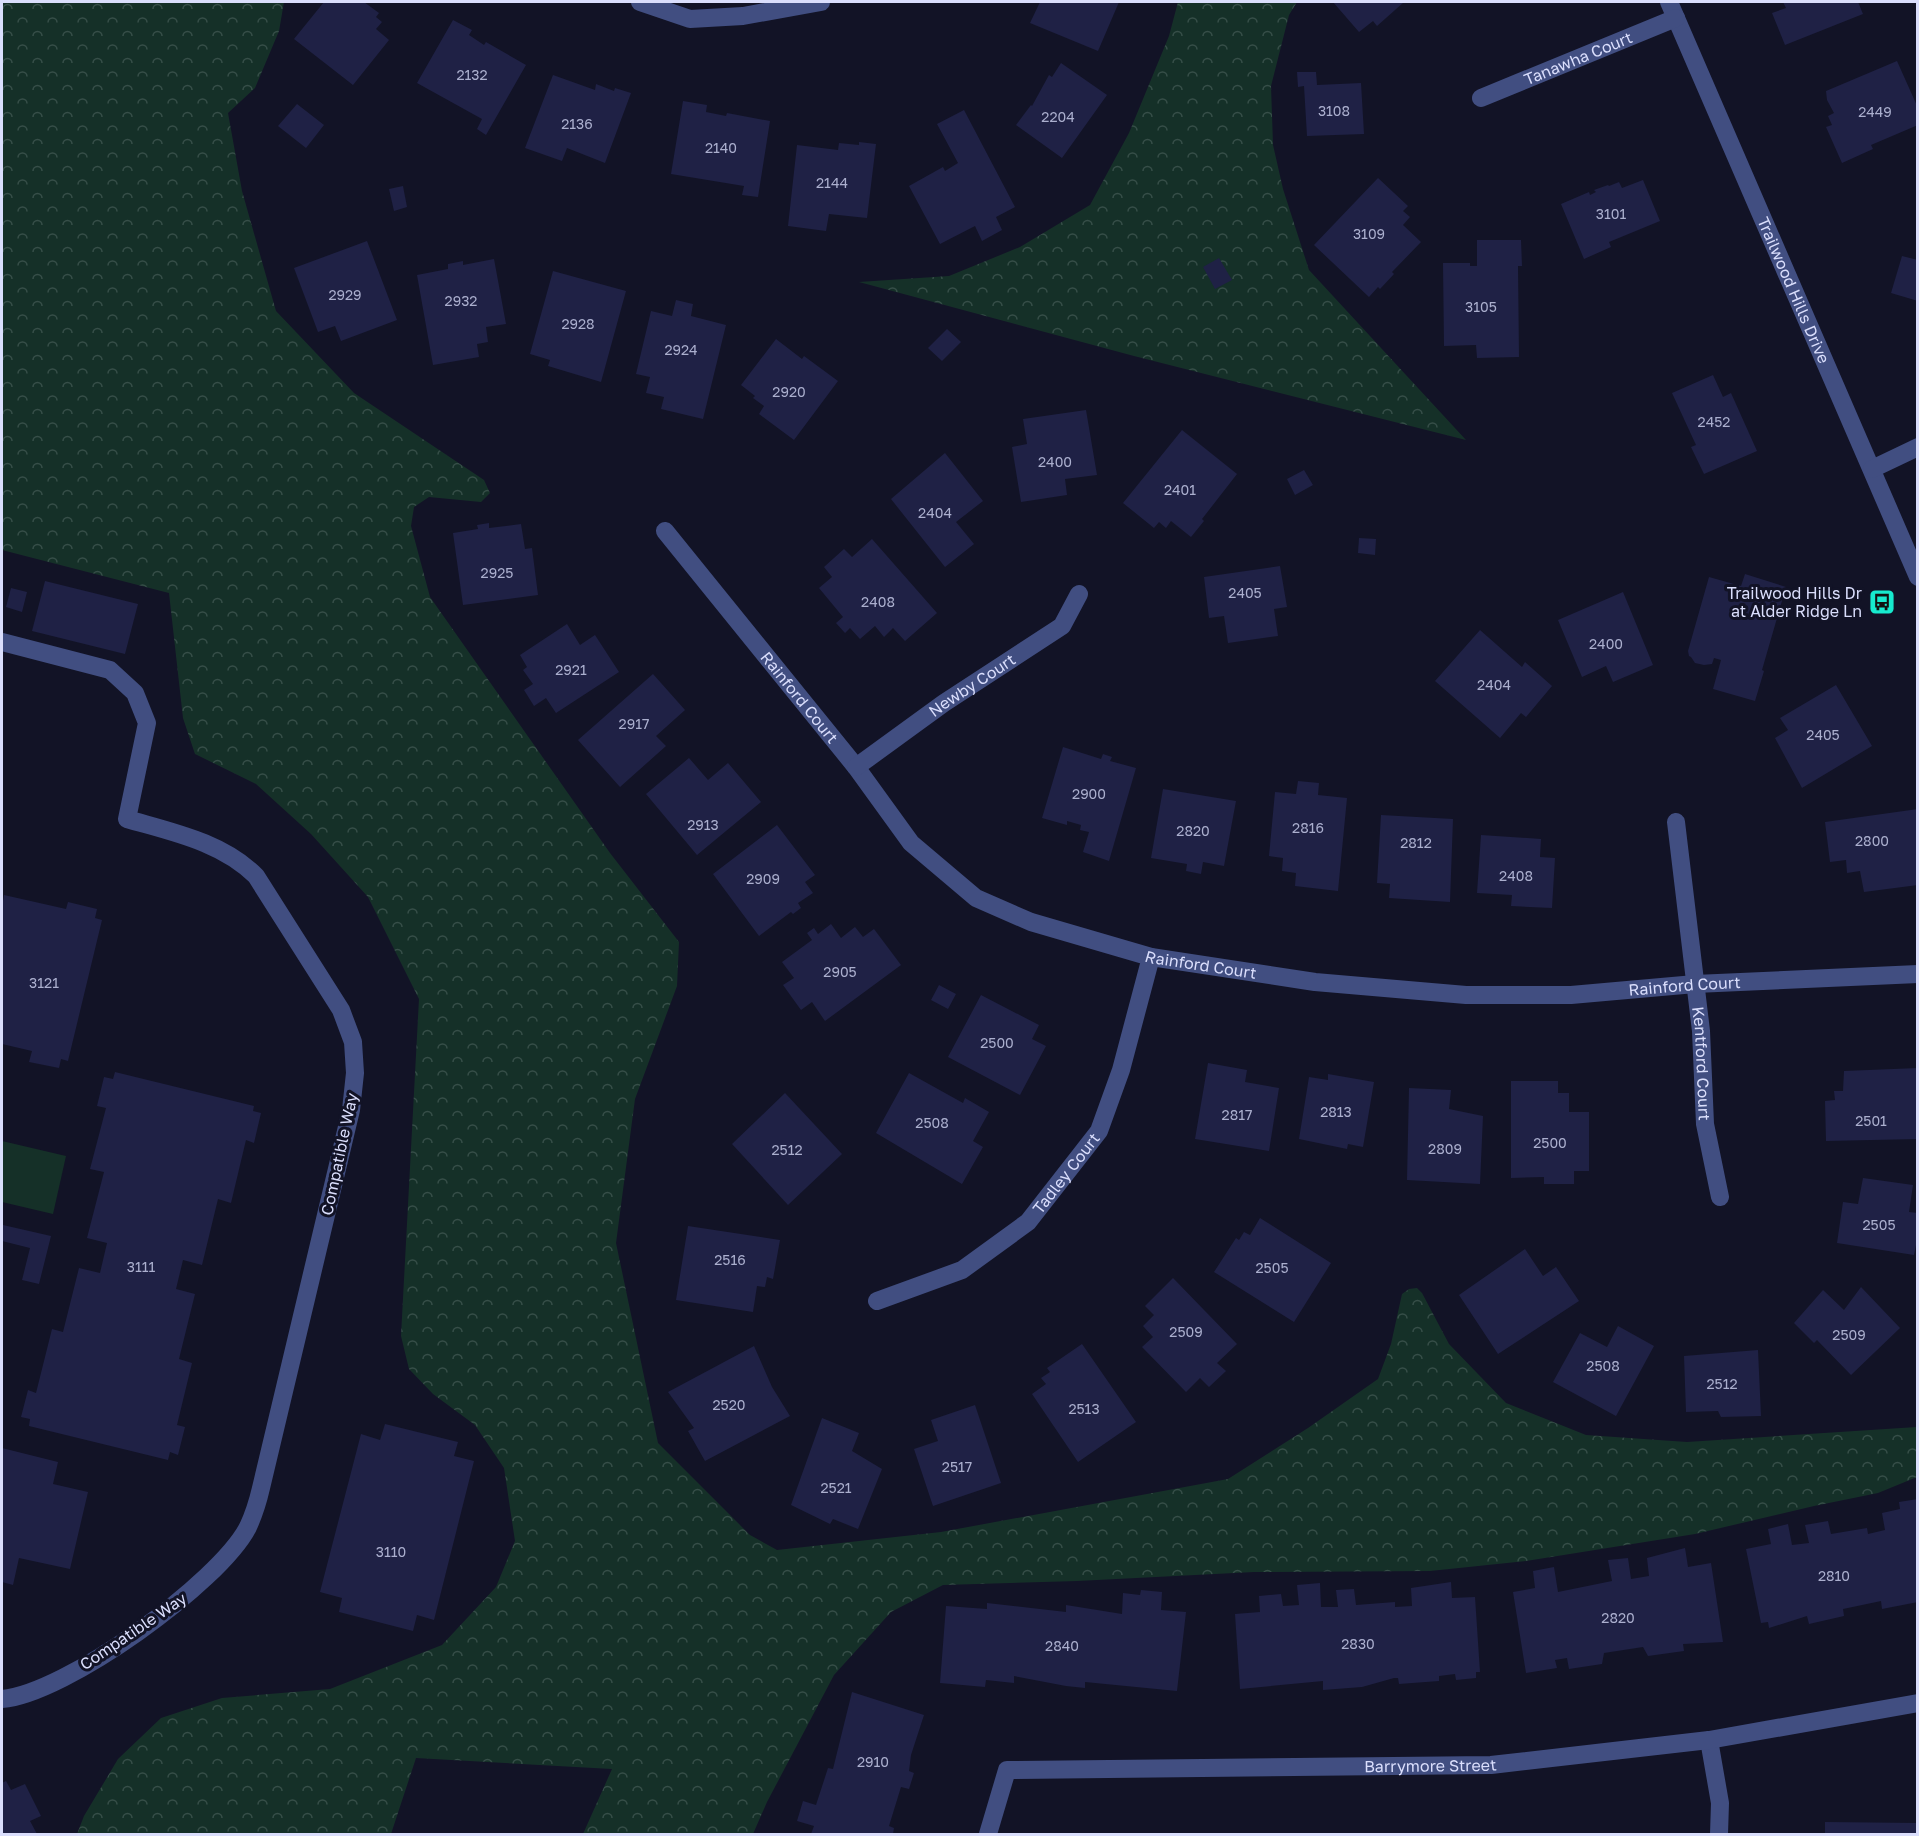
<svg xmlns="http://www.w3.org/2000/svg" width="1919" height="1836" font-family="'Golos Text',sans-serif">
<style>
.forest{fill:url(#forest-crowns)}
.green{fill:#153028}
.building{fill:#1f2145}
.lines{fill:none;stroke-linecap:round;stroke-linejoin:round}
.minor{stroke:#414e81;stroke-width:18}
.labels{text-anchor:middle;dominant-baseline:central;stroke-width:6;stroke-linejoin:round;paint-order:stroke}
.number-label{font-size:14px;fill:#abafce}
.street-label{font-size:16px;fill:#dadefc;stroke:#121326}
.poi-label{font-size:16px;fill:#dadefc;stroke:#121326;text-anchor:end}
</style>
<defs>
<pattern id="forest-crowns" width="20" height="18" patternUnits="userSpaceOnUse" patternTransform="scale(1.5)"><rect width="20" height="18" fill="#153028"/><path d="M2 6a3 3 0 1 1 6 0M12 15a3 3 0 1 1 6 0" fill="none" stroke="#364e48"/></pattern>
</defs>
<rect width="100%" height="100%" fill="#121326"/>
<g class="forest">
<path d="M 2,2 L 284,2 L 279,31 L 255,88 L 228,113 L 242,191 L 276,311 L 354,393 L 484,480 L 490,493 L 481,502 L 429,497 L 414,507 L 411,526 L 430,597 L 610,853 L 679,942 L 677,986 L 635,1099 L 616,1243 L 658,1443 L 750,1535 L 777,1550 L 941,1532 L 1228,1479 L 1308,1428 L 1378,1379 L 1391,1344 L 1402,1294 L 1409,1289 L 1417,1288 L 1422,1293 L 1449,1344 L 1506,1403 L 1586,1435 L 1687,1442 L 1917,1427 L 1917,1477 L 1878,1493 L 1814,1506 L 1695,1534 L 1526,1561 L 1430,1571 L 1254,1572 L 1077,1581 L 943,1585 L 891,1612 L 834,1675 L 767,1802 L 753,1834 L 583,1834 L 612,1769 L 416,1758 L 391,1834 L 77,1834 L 84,1816 L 118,1759 L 161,1718 L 222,1698 L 330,1689 L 442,1645 L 496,1587 L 515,1541 L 504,1468 L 475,1425 L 433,1394 L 409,1369 L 401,1336 L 419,999 L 368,897 L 311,834 L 256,784 L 195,754 L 183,718 L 169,593 L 2,550 Z"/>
<path d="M 1178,2 L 1297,2 L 1289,15 L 1271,86 L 1273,145 L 1283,189 L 1309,270 L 1466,440 L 1134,356 L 859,282 L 949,276 L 1020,247 L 1090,205 L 1129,133 L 1169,36 Z"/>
</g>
<path class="green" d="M 2,1141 L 66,1156 L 53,1214 L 2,1202 Z"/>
<g class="building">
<path d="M 324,2 L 364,2 L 379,13 L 376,17 L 382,22 L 376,29 L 389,40 L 353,85 L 294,39 Z"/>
<path d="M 1040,2 L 1045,3 L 1119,2 L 1098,51 L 1030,23 Z"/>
<path d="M 1333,2 L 1404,2 L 1377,26 L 1373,21 L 1359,32 Z"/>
<path d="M 1783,2 L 1858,2 L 1863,14 L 1785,45 L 1772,13 L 1786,8 Z"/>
<path d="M 453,20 L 472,30 L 469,35 L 484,45 L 486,42 L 526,65 L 486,135 L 477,129 L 482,119 L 417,83 Z"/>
<path d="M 1897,61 L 1918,108 L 1918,125 L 1871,145 L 1873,149 L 1842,163 L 1826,127 L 1832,125 L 1828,116 L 1834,113 L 1827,100 L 1826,91 Z"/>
<path d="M 1061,63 L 1107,95 L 1062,158 L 1016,125 L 1031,105 L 1032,106 L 1049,75 L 1052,77 Z"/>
<path d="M 1297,72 L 1316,72 L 1317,85 L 1361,83 L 1364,134 L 1307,136 L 1304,86 L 1298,87 Z"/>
<path d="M 553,75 L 595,90 L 596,84 L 614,91 L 615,88 L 631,93 L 605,163 L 567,148 L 562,161 L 525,148 Z"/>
<path d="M 683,101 L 707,105 L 706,112 L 726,116 L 727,113 L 770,121 L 758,197 L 742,195 L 744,186 L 671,174 Z"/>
<path d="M 297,104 L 324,125 L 306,148 L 278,126 Z"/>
<path d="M 964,110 L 1015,207 L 996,217 L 1002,230 L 982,241 L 975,226 L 940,244 L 909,186 L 943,167 L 945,171 L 958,163 L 937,124 Z"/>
<path d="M 859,142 L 876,144 L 867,218 L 829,214 L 826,231 L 788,226 L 797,145 L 838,150 L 839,143 L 859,145 Z"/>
<path d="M 1378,178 L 1408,206 L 1403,211 L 1410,217 L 1403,225 L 1421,242 L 1392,272 L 1394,274 L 1380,289 L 1378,287 L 1369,297 L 1314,245 Z"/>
<path d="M 1643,180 L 1660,221 L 1609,242 L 1611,247 L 1584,259 L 1561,204 L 1589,192 L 1590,195 L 1596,192 L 1594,190 L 1608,185 L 1609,186 L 1619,182 L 1622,188 Z"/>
<path d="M 403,186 L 407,207 L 394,211 L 389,189 Z"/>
<path d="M 1477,240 L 1521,240 L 1522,266 L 1518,266 L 1519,357 L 1477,358 L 1476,345 L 1444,346 L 1443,263 L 1470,263 L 1470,266 L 1477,266 Z"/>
<path d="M 367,241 L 397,320 L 341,341 L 335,326 L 318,332 L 294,268 Z"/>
<path d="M 1902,256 L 1918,260 L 1918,301 L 1891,293 Z"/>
<path d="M 1219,258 L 1232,280 L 1215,289 L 1203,267 Z"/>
<path d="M 494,259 L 506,324 L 486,327 L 488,342 L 477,344 L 479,357 L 433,365 L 417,275 L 448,269 L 448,264 L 463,261 L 463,265 Z"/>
<path d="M 553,271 L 626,291 L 601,382 L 548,366 L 550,360 L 530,354 Z"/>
<path d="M 676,300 L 693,304 L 691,316 L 726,325 L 703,419 L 661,409 L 664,397 L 646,393 L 650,377 L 636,374 L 651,311 L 672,316 Z"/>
<path d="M 947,329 L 961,342 L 942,361 L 928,348 Z"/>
<path d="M 776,339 L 802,359 L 804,356 L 838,381 L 794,440 L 759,414 L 764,406 L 753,398 L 755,396 L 741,385 Z"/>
<path d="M 1713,375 L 1723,397 L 1731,393 L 1757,451 L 1704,474 L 1691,447 L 1696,445 L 1672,393 Z"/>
<path d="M 1086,410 L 1097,475 L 1065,479 L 1067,495 L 1021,502 L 1012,447 L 1027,444 L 1023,419 Z"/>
<path d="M 1182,430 L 1237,474 L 1202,519 L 1204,521 L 1191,537 L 1171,521 L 1166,528 L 1159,522 L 1154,528 L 1123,503 Z"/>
<path d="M 945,453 L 983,501 L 956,522 L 974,544 L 945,567 L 891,499 Z"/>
<path d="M 1304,470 L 1313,485 L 1295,495 L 1287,479 Z"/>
<path d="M 489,523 L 489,528 L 521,524 L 525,549 L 532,548 L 538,595 L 463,605 L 453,533 L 478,529 L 477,525 Z"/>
<path d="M 1359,538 L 1376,539 L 1375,555 L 1358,553 Z"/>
<path d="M 872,539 L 937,613 L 905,641 L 893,628 L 884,637 L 875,626 L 860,639 L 850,628 L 845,633 L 836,623 L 843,617 L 819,588 L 832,577 L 824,567 L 844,549 L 852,557 Z"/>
<path d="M 1280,566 L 1287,607 L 1274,609 L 1278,636 L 1228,643 L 1224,616 L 1209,618 L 1204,577 Z"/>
<path d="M 1745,574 L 1786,587 L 1762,670 L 1764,671 L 1755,701 L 1713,689 L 1721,660 L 1714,658 L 1712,664 L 1704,665 L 1695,663 L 1691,657 L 1689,656 L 1688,651 L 1709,577 L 1741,586 Z"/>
<path d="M 45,581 L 138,604 L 125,654 L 32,631 Z"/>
<path d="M 11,588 L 27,592 L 22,612 L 6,607 Z"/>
<path d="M 1623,592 L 1653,665 L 1613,682 L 1606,666 L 1582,677 L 1558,620 Z"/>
<path d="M 567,624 L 580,645 L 595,635 L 619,672 L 556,713 L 546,698 L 534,706 L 524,690 L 533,684 L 523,670 L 527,667 L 520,655 Z"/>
<path d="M 1480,630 L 1522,667 L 1525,662 L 1552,686 L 1526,717 L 1521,713 L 1500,738 L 1435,681 Z"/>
<path d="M 653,674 L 685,710 L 656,736 L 666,746 L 620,787 L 578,740 Z"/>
<path d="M 1836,685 L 1872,746 L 1802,788 L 1775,738 L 1788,730 L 1780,718 Z"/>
<path d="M 1063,747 L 1101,759 L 1103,754 L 1112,757 L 1110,761 L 1136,768 L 1109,861 L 1083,852 L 1089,832 L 1080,830 L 1081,825 L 1067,821 L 1067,825 L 1042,818 Z"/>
<path d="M 689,758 L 708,780 L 728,763 L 761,802 L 697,855 L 646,794 Z"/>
<path d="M 1298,781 L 1319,783 L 1318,795 L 1347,798 L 1338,891 L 1295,886 L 1296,873 L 1282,871 L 1283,858 L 1269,856 L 1275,792 L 1296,794 Z"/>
<path d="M 1163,789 L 1236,801 L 1224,866 L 1203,862 L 1201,874 L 1186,871 L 1187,864 L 1151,858 Z"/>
<path d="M 1918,809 L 1918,885 L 1864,892 L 1860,871 L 1847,873 L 1846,860 L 1830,862 L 1825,822 Z"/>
<path d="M 1381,815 L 1453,819 L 1450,902 L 1389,898 L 1390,884 L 1377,883 Z"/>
<path d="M 777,825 L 815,875 L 805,882 L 813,893 L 798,903 L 801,908 L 793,914 L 791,912 L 759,936 L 713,874 Z"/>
<path d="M 1481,835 L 1541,839 L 1540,857 L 1555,858 L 1552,908 L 1511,906 L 1512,895 L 1477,893 Z"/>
<path d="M 4,895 L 66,909 L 68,902 L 97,909 L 95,918 L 102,920 L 68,1061 L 61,1059 L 59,1068 L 29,1062 L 32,1051 L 2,1044 L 2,906 Z"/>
<path d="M 831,924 L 841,938 L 855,927 L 863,937 L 874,929 L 901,965 L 825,1021 L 812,1002 L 801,1010 L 783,985 L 794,978 L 782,962 L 812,940 L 807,933 L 814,928 L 818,934 Z"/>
<path d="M 939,985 L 956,994 L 948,1009 L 931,1000 Z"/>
<path d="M 981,995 L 1039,1025 L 1032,1039 L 1046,1046 L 1020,1095 L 948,1057 Z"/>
<path d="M 1208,1063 L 1247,1070 L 1245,1082 L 1279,1088 L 1269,1151 L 1195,1139 Z"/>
<path d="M 1918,1068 L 1918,1139 L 1826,1141 L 1825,1101 L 1835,1100 L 1834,1091 L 1843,1091 L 1844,1071 Z"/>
<path d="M 115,1072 L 254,1106 L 253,1111 L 261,1113 L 254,1143 L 246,1140 L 231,1203 L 218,1199 L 202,1265 L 183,1260 L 176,1289 L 195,1294 L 179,1359 L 192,1363 L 177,1425 L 185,1427 L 178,1455 L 170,1452 L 168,1460 L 29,1426 L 30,1419 L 21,1417 L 28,1390 L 36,1393 L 52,1329 L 63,1332 L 79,1268 L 100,1273 L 107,1243 L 87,1238 L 104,1172 L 90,1169 L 106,1108 L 97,1106 L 104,1077 L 113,1079 Z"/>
<path d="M 909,1073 L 963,1103 L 965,1098 L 989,1112 L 973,1141 L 983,1147 L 962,1184 L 876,1133 Z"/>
<path d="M 1328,1074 L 1374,1082 L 1363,1147 L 1348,1144 L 1347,1149 L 1299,1139 L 1309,1077 L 1328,1080 Z"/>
<path d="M 1511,1081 L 1558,1081 L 1558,1093 L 1569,1093 L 1569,1112 L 1589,1112 L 1589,1171 L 1574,1171 L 1574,1184 L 1544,1184 L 1544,1177 L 1511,1178 Z"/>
<path d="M 1409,1088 L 1451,1090 L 1449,1109 L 1483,1116 L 1480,1184 L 1407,1180 Z"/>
<path d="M 785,1093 L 842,1154 L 788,1205 L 732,1144 Z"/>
<path d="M 1863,1178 L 1913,1185 L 1909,1212 L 1918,1213 L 1918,1235 L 1914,1255 L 1837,1243 L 1843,1202 L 1858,1204 Z"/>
<path d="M 1260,1218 L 1331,1263 L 1294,1322 L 1214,1272 L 1236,1238 L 1239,1240 L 1244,1232 L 1250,1235 Z"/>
<path d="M 3,1225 L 51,1236 L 39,1284 L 22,1280 L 30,1248 L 2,1241 Z"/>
<path d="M 688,1226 L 780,1240 L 773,1279 L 767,1277 L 765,1287 L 757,1286 L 753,1312 L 676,1300 Z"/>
<path d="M 1525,1249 L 1543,1276 L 1556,1267 L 1579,1301 L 1498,1354 L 1459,1295 Z"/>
<path d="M 1173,1278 L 1237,1344 L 1217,1363 L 1226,1371 L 1209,1387 L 1200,1378 L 1186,1392 L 1142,1347 L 1153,1337 L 1143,1326 L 1154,1315 L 1145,1306 Z"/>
<path d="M 1861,1287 L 1900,1328 L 1851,1375 L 1817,1340 L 1814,1343 L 1794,1323 L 1823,1290 L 1844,1310 Z"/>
<path d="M 1618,1326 L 1654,1346 L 1616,1416 L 1553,1382 L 1580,1333 L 1607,1347 Z"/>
<path d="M 1082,1344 L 1136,1422 L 1078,1462 L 1032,1394 L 1046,1384 L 1041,1378 L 1050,1372 L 1047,1368 Z"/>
<path d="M 754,1346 L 772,1387 L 790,1416 L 705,1461 L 688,1431 L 694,1428 L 668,1392 Z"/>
<path d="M 1758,1350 L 1761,1416 L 1721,1417 L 1718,1411 L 1686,1412 L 1684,1356 Z"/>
<path d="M 975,1405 L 1001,1483 L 933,1506 L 914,1449 L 938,1441 L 931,1420 Z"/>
<path d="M 822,1418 L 859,1433 L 852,1451 L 882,1469 L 858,1529 L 833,1519 L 830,1524 L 791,1505 Z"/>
<path d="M 385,1424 L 458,1442 L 454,1456 L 474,1461 L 434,1620 L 417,1615 L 413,1631 L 339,1612 L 342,1598 L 320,1592 L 361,1434 L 380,1440 Z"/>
<path d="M 2,1448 L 58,1462 L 53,1484 L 88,1492 L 70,1569 L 19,1558 L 13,1585 L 2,1582 Z"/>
<path d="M 1918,1499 L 1918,1602 L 1882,1609 L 1881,1601 L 1843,1609 L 1844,1616 L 1809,1624 L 1807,1616 L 1769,1628 L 1768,1622 L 1761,1623 L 1746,1549 L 1771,1544 L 1768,1529 L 1788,1524 L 1792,1545 L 1809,1543 L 1805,1525 L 1828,1521 L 1831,1534 L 1867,1528 L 1868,1534 L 1885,1530 L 1882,1513 L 1900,1509 L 1899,1502 Z"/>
<path d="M 1685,1548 L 1688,1567 L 1711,1563 L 1723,1642 L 1683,1644 L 1684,1651 L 1648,1656 L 1643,1647 L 1604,1653 L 1602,1664 L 1569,1669 L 1567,1658 L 1555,1660 L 1557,1668 L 1526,1673 L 1513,1592 L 1535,1588 L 1533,1571 L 1554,1567 L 1558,1592 L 1612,1581 L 1608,1560 L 1628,1558 L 1631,1579 L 1649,1576 L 1647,1558 Z"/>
<path d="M 1451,1582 L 1452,1598 L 1475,1597 L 1480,1672 L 1476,1672 L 1476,1678 L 1456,1680 L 1455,1674 L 1439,1676 L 1439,1681 L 1399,1684 L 1398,1678 L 1394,1678 L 1362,1687 L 1323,1690 L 1323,1681 L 1240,1689 L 1235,1614 L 1260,1612 L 1259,1596 L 1281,1594 L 1283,1606 L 1299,1605 L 1297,1585 L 1320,1583 L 1321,1607 L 1338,1607 L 1336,1590 L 1354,1589 L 1356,1605 L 1395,1602 L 1395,1607 L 1412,1606 L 1411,1588 Z"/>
<path d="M 1141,1590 L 1162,1592 L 1161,1610 L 1186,1612 L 1177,1691 L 1085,1682 L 1085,1688 L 1066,1686 L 1014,1676 L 1014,1683 L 986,1680 L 985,1687 L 940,1683 L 946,1606 L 987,1609 L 987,1603 L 1066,1612 L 1066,1605 L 1122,1614 L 1123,1593 L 1140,1595 Z"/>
<path d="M 852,1692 L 924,1715 L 911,1755 L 909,1771 L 914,1773 L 909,1789 L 901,1787 L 889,1826 L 894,1828 L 893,1834 L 811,1834 L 814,1826 L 797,1821 L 803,1801 L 816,1805 L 828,1768 L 833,1769 Z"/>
<path d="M 6,1781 L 11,1790 L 25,1784 L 41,1816 L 30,1821 L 37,1834 L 2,1834 L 2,1783 Z"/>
<path d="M 1825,1822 L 1918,1823 L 1918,1834 L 1825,1834 Z"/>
</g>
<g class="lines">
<g class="minor">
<path d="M 640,2 L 690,19 L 743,16 L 821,2"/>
<path id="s1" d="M 1669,2 L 1918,577"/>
<path id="s2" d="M 1481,98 L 1676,18"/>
<path d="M 1872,469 L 1918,447"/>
<path id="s3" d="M 665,531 L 856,767 L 911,843 L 976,898 L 1031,922 L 1151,957 L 1315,982 L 1466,995 L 1571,995 L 1695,984 L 1918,974"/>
<path d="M 2,642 L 110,670 L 135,693 L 147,723 L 127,819 C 172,832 222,842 256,876 L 341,1010 L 353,1042 L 355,1073 L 351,1110 L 261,1488 C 258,1501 254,1514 248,1527 C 219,1583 65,1694 2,1699"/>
<path id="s4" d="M 856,767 L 944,703 L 1062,626 L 1079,594"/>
<path id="s5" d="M 1676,822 L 1701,1031 L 1705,1124 L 1720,1197"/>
<path id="s6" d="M 877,1301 L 962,1270 L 1028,1222 L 1099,1131 L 1121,1070 L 1151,957"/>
<path d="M 1709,1740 L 1720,1803 L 1719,1834"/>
<path id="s7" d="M 988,1834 L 1007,1770 L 1491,1765 L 1709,1740 L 1918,1703"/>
</g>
</g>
<defs>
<symbol id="bus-square" viewBox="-11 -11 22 22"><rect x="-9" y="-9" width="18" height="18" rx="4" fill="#17eace" stroke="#121326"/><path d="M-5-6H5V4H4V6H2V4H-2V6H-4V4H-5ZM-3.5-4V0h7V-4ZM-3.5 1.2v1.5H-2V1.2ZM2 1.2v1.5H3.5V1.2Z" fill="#111"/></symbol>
</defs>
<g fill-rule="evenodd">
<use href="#bus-square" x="1867" y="587" width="30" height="30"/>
</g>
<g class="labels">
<g class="number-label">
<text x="472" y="74">2132</text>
<text x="1334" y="110">3108</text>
<text x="1875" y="111">2449</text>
<text x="1058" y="116">2204</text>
<text x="577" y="123">2136</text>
<text x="721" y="147">2140</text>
<text x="832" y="182">2144</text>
<text x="1611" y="213">3101</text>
<text x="1369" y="233">3109</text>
<text x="345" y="294">2929</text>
<text x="461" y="300">2932</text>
<text x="1481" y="306">3105</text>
<text x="578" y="323">2928</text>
<text x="681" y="349">2924</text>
<text x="789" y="391">2920</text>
<text x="1714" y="421">2452</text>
<text x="1055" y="461">2400</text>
<text x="1180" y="489">2401</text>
<text x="935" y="512">2404</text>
<text x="497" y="572">2925</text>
<text x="1245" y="592">2405</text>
<text x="878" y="601">2408</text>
<text x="1606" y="643">2400</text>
<text x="571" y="669">2921</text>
<text x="1494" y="684">2404</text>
<text x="634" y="723">2917</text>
<text x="1823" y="734">2405</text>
<text x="1089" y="793">2900</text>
<text x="703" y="824">2913</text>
<text x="1308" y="827">2816</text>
<text x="1193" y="830">2820</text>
<text x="1872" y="840">2800</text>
<text x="1416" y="842">2812</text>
<text x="1516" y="875">2408</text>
<text x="763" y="878">2909</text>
<text x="840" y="971">2905</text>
<text x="44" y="982">3121</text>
<text x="997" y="1042">2500</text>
<text x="1336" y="1111">2813</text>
<text x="1237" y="1114">2817</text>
<text x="1871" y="1120">2501</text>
<text x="932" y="1122">2508</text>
<text x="1550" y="1142">2500</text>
<text x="1445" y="1148">2809</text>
<text x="787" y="1149">2512</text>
<text x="1879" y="1224">2505</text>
<text x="730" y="1259">2516</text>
<text x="141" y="1266">3111</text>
<text x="1272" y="1267">2505</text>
<text x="1186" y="1331">2509</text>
<text x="1849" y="1334">2509</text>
<text x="1603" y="1365">2508</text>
<text x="1722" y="1383">2512</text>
<text x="729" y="1404">2520</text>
<text x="1084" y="1408">2513</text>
<text x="957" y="1466">2517</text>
<text x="836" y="1487">2521</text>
<text x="391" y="1551">3110</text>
<text x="1834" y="1575">2810</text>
<text x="1618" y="1617">2820</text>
<text x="1358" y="1643">2830</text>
<text x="1062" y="1645">2840</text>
<text x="873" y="1761">2910</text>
</g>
<g class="street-label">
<text stroke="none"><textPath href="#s2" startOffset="105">Tanawha Court</textPath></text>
<text stroke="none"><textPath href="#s1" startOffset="314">Trailwood Hills Drive</textPath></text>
<text stroke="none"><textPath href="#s4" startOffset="142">Newby Court</textPath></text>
<text stroke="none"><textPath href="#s3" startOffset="214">Rainford Court</textPath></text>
<text stroke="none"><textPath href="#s3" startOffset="718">Rainford Court</textPath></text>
<text stroke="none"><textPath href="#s3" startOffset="1204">Rainford Court</textPath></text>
<text stroke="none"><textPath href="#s5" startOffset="243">Kentford Court</textPath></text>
<text transform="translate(339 1154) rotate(-78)">Compatible Way</text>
<text stroke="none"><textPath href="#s6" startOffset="234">Tadley Court</textPath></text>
<text transform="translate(133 1631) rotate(-34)">Compatible Way</text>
<text stroke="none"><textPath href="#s7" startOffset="490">Barrymore Street</textPath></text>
</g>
<g class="poi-label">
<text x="1862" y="593">Trailwood Hills Dr<tspan x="1862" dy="18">at Alder Ridge Ln</tspan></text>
</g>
</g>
<rect width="1919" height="1836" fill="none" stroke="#dadefc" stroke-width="6"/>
</svg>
